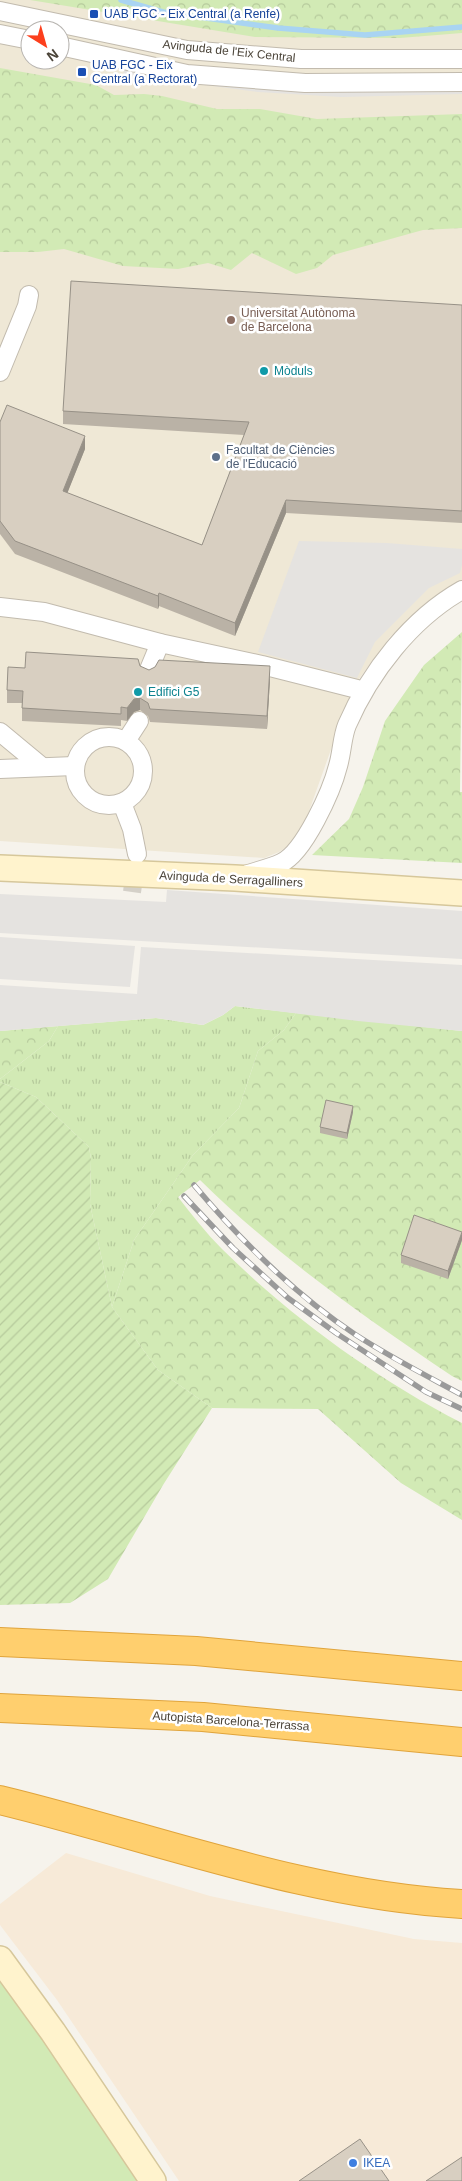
<svg xmlns="http://www.w3.org/2000/svg" width="462" height="2181" font-family="Helvetica,sans-serif">
<style>
.commercial{fill:#f7ead8}
.education{fill:#efe8d6;fill-rule:evenodd}
.grass{fill:url(#grass-tufts)}
.forest{fill:url(#forest-crowns)}
.park{fill:#d2eab5}
.garden{fill:url(#garden-furrows)}
.parking{fill:#e5e3e0}
.lines{fill:none;stroke-linecap:round;stroke-linejoin:round}
.stream{stroke:#a9d4f2;stroke-width:5.5}
.street-tunnel{stroke:#d4d0c8;stroke-width:18;stroke-dasharray:18 9;stroke-linecap:butt}
.street-casing{stroke:#c2bbae;stroke-width:20}
.secondary-casing{stroke:#d6c79b;stroke-width:28}
.highway-casing{stroke:#e0a43c;stroke-width:30}
.street{stroke:#fff;stroke-width:18}
.secondary{stroke:#fff3cd;stroke-width:25}
.highway{stroke:#ffcf6e;stroke-width:28}
.rail-casing{stroke:#9a9a9a;stroke-width:5.5}
.rail{stroke:#fff;stroke-width:4;stroke-dasharray:11;stroke-linecap:butt}
.wall{fill:#bab2a6}
.shaded-wall{fill:#979187}
.building{fill:#d8cfc1;stroke:#979187}
.transit-dot{fill:#1a4fb4;stroke:#fff;stroke-width:2}
.education-dot{fill:#8d6e63;stroke:#fff;stroke-width:2}
.culture-dot{fill:#0f9aa8;stroke:#fff;stroke-width:2}
.service-dot{fill:#5c6f8a;stroke:#fff;stroke-width:2}
.shop-dot{fill:#3f7fe0;stroke:#fff;stroke-width:2}
.labels{text-anchor:middle;dominant-baseline:central;stroke-width:5;stroke-linejoin:round;paint-order:stroke}
.transit-label{font-size:12px;fill:#164399;stroke:#fff;text-anchor:start}
.street-label{font-size:12px;fill:#4b4439;stroke:#fff}
.education-label{font-size:12px;fill:#785e54;stroke:#fff;text-anchor:start}
.culture-label{font-size:12px;fill:#0d838f;stroke:#fff;text-anchor:start}
.service-label{font-size:12px;fill:#4e5e75;stroke:#fff;text-anchor:start}
.shop-label{font-size:12px;fill:#366cbe;stroke:#fff;text-anchor:start}
</style>
<defs>
<pattern id="grass-tufts" width="24" height="20" patternUnits="userSpaceOnUse" patternTransform="scale(1.25)"><rect width="24" height="20" fill="#d2eab5"/><path d="M3 7l-1-3M5 7V3M7 7l1-3M15 17l-1-3M17 17v-4M19 17l1-3" fill="none" stroke="#b6ca9c"/></pattern>
<pattern id="forest-crowns" width="20" height="18" patternUnits="userSpaceOnUse" patternTransform="scale(1.25)"><rect width="20" height="18" fill="#d2eab5"/><path d="M2 6a3 3 0 1 1 6 0M12 15a3 3 0 1 1 6 0" fill="none" stroke="#b6ca9c"/></pattern>
<pattern id="garden-furrows" width="10" height="10" patternUnits="userSpaceOnUse" patternTransform="scale(1.25)"><rect width="10" height="10" fill="#d2eab5"/><path d="M-1 1l2-2M0 10L10 0M9 11l2-2" fill="none" stroke="#b6ca9c"/></pattern>
</defs>
<rect width="100%" height="100%" fill="#f6f3ec"/>
<path class="commercial" d="M 66,1853 L 210,1896 L 414,1939 L 462,1943 L 462,2181 L 179,2181 L 57,2000 L 0,1925 L 0,1904 Z"/>
<path class="education" d="M 0,0 L 462,0 L 462,581 L 434,597 L 390,637 L 359,679 L 349,699 L 303,828 L 291,844 L 279,852 L 264,858 L 0,841 ZM 30,30 L 60,30 L 60,60 L 30,60 Z"/>
<path class="grass" d="M 235,1006 L 296,1013 L 284,1030 L 258,1051 L 239,1108 L 193,1155 L 134,1240 L 112,1307 L 90,1204 L 91,1159 L 89,1147 L 36,1097 L 0,1082 L 0,1079 L 49,1041 L 58,1026 L 156,1018 L 203,1025 L 223,1015 Z"/>
<g class="forest">
<path d="M 30,0 L 462,0 L 462,33 L 400,38 L 255,37 Z"/>
<path d="M 0,68 L 96,85 L 114,95 L 144,94 L 162,96 L 217,109 L 260,109 L 317,119 L 462,114 L 462,228 L 423,230 L 333,255 L 317,268 L 296,274 L 252,253 L 231,270 L 208,263 L 178,269 L 123,266 L 64,249 L 38,252 L 0,252 Z"/>
<path d="M 462,632 L 460,792 L 462,792 L 462,863 L 312,855 L 349,819 L 363,787 L 385,721 L 424,665 Z"/>
<path d="M 296,1013 L 462,1031 L 462,1381 L 452,1376 C 363,1316 276,1255 200,1180 L 178,1197 C 192,1215 206,1233 222,1249 C 293,1319 374,1377 462,1423 L 462,1520 L 401,1483 L 318,1409 L 212,1408 L 158,1370 L 112,1307 L 134,1240 L 193,1155 L 239,1108 L 258,1051 L 284,1030 Z"/>
<path d="M 58,1026 L 49,1041 L 0,1079 L 0,1031 Z"/>
</g>
<path class="park" d="M 0,1981 L 124,2152 L 143,2181 L 0,2181 Z"/>
<path class="garden" d="M 0,1082 L 36,1097 L 89,1147 L 91,1159 L 90,1204 L 112,1307 L 158,1370 L 212,1408 L 163,1485 L 108,1579 L 70,1603 L 0,1605 Z"/>
<g class="parking">
<path d="M 125,65 L 462,85 L 462,94 L 341,97 L 258,92 L 123,74 Z"/>
<path d="M 299,541 L 387,543 L 462,549 L 462,565 L 460,573 L 429,588 L 375,642 L 357,678 L 258,652 Z"/>
<path d="M 167,890 L 462,911 L 462,959 L 0,933 L 0,894 L 166,902 Z"/>
<path d="M 0,937 L 135,946 L 130,987 L 0,979 Z"/>
<path d="M 141,947 L 462,965 L 462,1031 L 358,1021 L 235,1006 L 223,1015 L 203,1025 L 156,1018 L 0,1031 L 0,985 L 137,994 Z"/>
</g>
<g class="lines">
<path class="stream" d="M 121,0 L 163,12 L 278,28 L 365,35 L 462,27"/>
<path class="street-tunnel" d="M 132,892 L 136,864"/>
<defs>
<g id="street">
<path d="M 0,11 L 187,50 L 301,59 L 462,59"/>
<path d="M 0,34 L 30,40"/>
<path d="M 60,46 L 187,74 L 305,83 L 462,82"/>
<path d="M 0,372 L 27,306 L 29,295"/>
<path d="M 0,607 L 44,612 L 160,643 L 262,665 L 357,689"/>
<path d="M 148,672 L 160,643"/>
<path d="M 0,732 L 41,766"/>
<circle cx="109" cy="771" r="34"/>
<path d="M 126,741 L 139,721"/>
<path d="M 0,769 L 74,766"/>
<path d="M 122,803 L 132,829 L 137,854"/>
<path d="M 245,875 C 257,871 270,868 281,863 C 304,853 332,790 338,766 C 342,753 342,737 347,725 C 370,672 411,619 462,590"/>
</g>
<g id="secondary">
<path d="M 0,868 L 235,878 L 462,893"/>
<path d="M 0,1959 L 53,2032 L 153,2181"/>
</g>
<g id="highway">
<path d="M 0,1642 L 196,1651 L 462,1676"/>
<path d="M 0,1708 L 203,1717 L 462,1742"/>
<path d="M 0,1800 C 153,1837 303,1895 462,1904"/>
</g>
</defs>
<use href="#street" class="street-casing"/>
<use href="#secondary" class="secondary-casing"/>
<use href="#highway" class="highway-casing"/>
<use href="#street" class="street"/>
<use href="#secondary" class="secondary"/>
<use href="#highway" class="highway"/>
<defs>
<g id="rail">
<path d="M 194,1185 C 242,1242 294,1294 356,1335 C 390,1357 427,1376 462,1395"/>
<path d="M 184,1196 L 233,1248 L 288,1298 L 336,1333 L 426,1392 L 462,1409"/>
</g>
</defs>
<use href="#rail" class="rail-casing"/>
<use href="#rail" class="rail"/>
</g>
<g class="wall">
<path d="M 462,305 L 462,523 L 286,513 L 235,636 L 159,606 L 158,609 L 15,554 L 0,534 L 0,422 L 85,449 L 67,493 L 202,545 L 244,435 L 63,424 L 63,411 Z"/>
<path d="M 25,668 L 149,670 L 270,679 L 267,729 L 150,722 L 148,716 L 140,710 L 134,712 L 127,721 L 121,720 L 121,726 L 22,721 L 22,703 L 7,703 L 7,690 Z"/>
<path d="M 353,1112 L 347,1139 L 320,1133 L 320,1127 Z"/>
<path d="M 462,1240 L 448,1279 L 401,1263 L 401,1255 Z"/>
</g>
<g class="shaded-wall">
<path d="M 85,436 L 85,449 L 63,504 L 63,491 Z"/>
<path d="M 286,500 L 286,513 L 235,636 L 235,623 Z"/>
<path d="M 159,593 L 159,606 L 158,609 L 158,596 Z"/>
<path d="M 270,666 L 270,679 L 267,729 L 267,716 Z"/>
<path d="M 140,698 L 140,710 L 134,712 L 127,721 L 127,708 L 134,699 Z"/>
<path d="M 353,1106 L 353,1112 L 347,1139 L 347,1133 Z"/>
<path d="M 462,1232 L 462,1240 L 448,1279 L 448,1271 Z"/>
</g>
<g class="building">
<path d="M 71,281 L 462,305 L 462,511 L 286,500 L 235,623 L 159,593 L 158,596 L 15,541 L 0,521 L 0,422 L 7,405 L 85,436 L 63,491 L 202,545 L 249,422 L 63,411 Z"/>
<path d="M 26,652 L 138,659 L 140,666 L 149,670 L 155,667 L 159,660 L 270,666 L 267,716 L 150,709 L 148,703 L 140,698 L 134,699 L 127,708 L 121,707 L 121,714 L 22,708 L 23,691 L 7,690 L 8,667 L 25,668 Z"/>
<path d="M 326,1100 L 353,1106 L 347,1133 L 320,1127 Z"/>
<path d="M 414,1215 L 462,1232 L 448,1271 L 401,1255 Z"/>
<path d="M 360,2139 L 389,2181 L 299,2181 Z"/>
<path d="M 462,2157 L 462,2181 L 426,2181 Z"/>
</g>
<g class="transit-dot">
<rect x="89" y="9" width="10" height="10" rx="2.5"/>
<rect x="77" y="67" width="10" height="10" rx="2.5"/>
</g>
<circle class="education-dot" cx="231" cy="320" r="5"/>
<g class="culture-dot">
<circle cx="264" cy="371" r="5"/>
<circle cx="138" cy="692" r="5"/>
</g>
<circle class="service-dot" cx="216" cy="457" r="5"/>
<circle class="shop-dot" cx="353" cy="2163" r="5"/>
<g class="labels">
<g class="transit-label">
<text x="104" y="14">UAB FGC - Eix Central (a Renfe)</text>
<text x="92" y="65">UAB FGC - Eix<tspan x="92" dy="14">Central (a Rectorat)</tspan></text>
</g>
<g class="street-label">
<text transform="translate(229 51) rotate(6)">Avinguda de l'Eix Central</text>
<text transform="translate(231 879) rotate(3)">Avinguda de Serragalliners</text>
<text transform="translate(231 1721) rotate(4)">Autopista Barcelona-Terrassa</text>
</g>
<g class="education-label">
<text x="241" y="313">Universitat Autònoma<tspan x="241" dy="14">de Barcelona</tspan></text>
</g>
<g class="culture-label">
<text x="274" y="371">Mòduls</text>
<text x="148" y="692">Edifici G5</text>
</g>
<g class="service-label">
<text x="226" y="450">Facultat de Ciències<tspan x="226" dy="14">de l'Educació</tspan></text>
</g>
<g class="shop-label">
<text x="363" y="2163">IKEA</text>
</g>
</g>
<g transform="translate(45 45) rotate(143)"><circle r="24" fill="#ffffff" stroke="#b7b4b0"/>
<path d="M0-4L9 19L0 12L-9 19Z" fill="#fc3f1d"/>
<text y="-8" font-size="14" font-weight="bold" text-anchor="middle" fill="#4b4439">N</text>
</g>
</svg>
